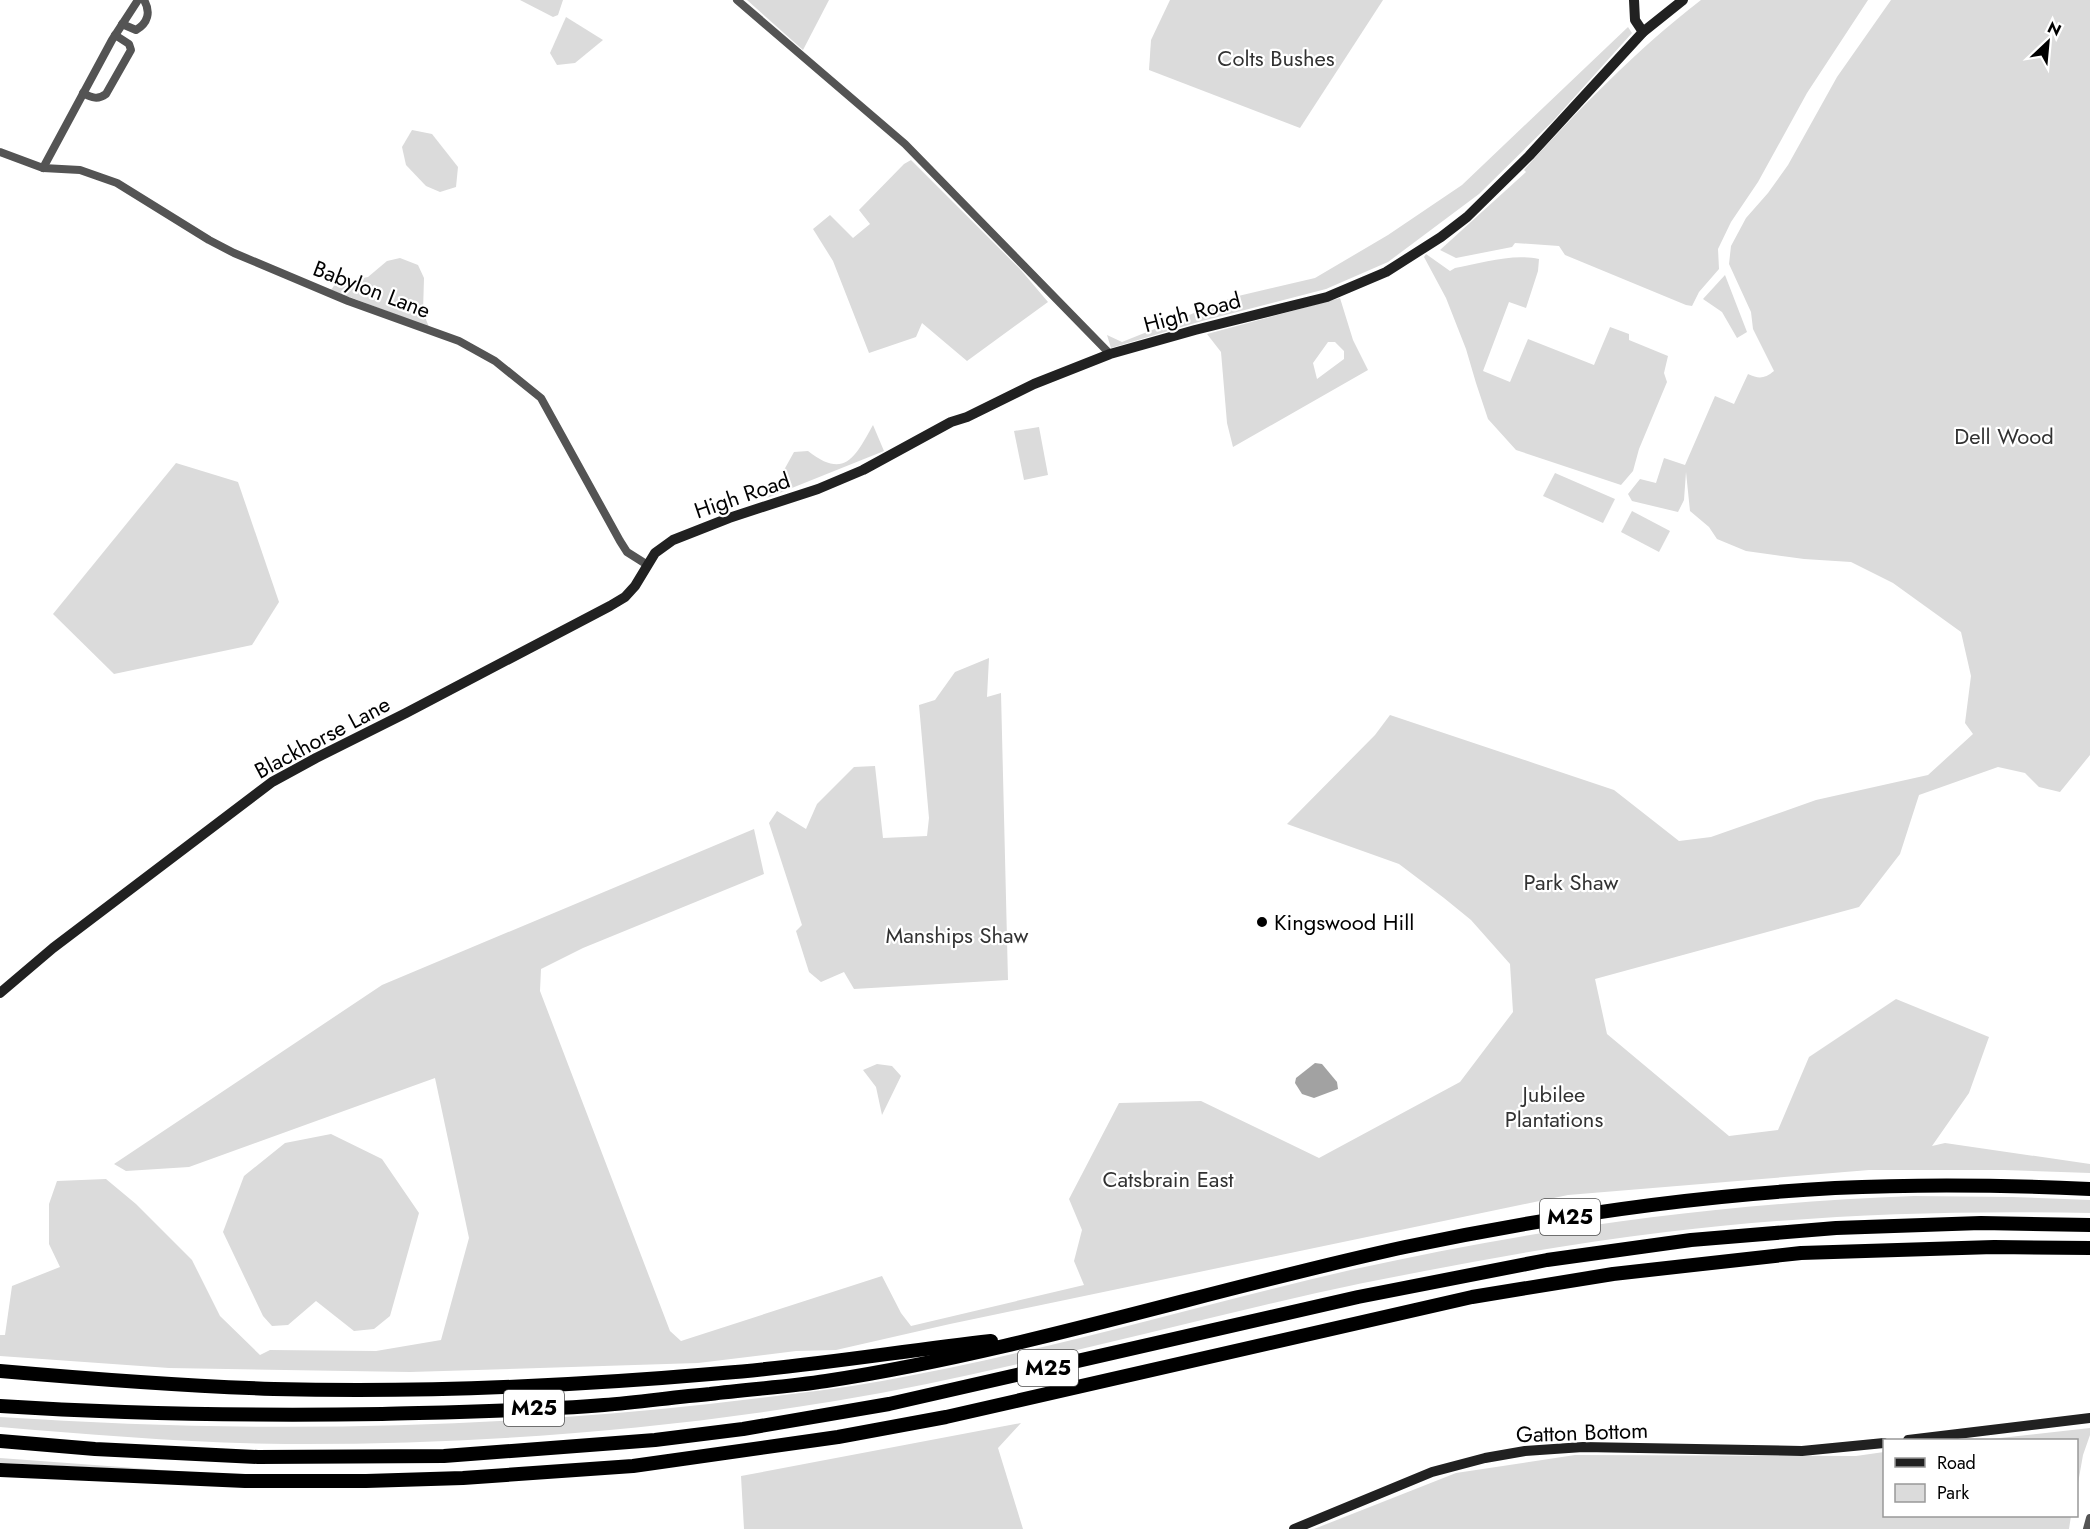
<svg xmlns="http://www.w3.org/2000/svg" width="2090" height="1529" font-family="Jost,sans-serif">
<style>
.green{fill:#dbdbdb;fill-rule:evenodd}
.water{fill:#a2a2a2}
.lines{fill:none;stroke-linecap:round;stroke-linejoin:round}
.street{stroke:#545454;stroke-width:8}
.secondary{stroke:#212121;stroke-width:10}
.highway{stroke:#000;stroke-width:14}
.poi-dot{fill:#000;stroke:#fff;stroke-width:2}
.labels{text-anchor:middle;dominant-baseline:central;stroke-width:4.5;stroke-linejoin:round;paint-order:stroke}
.shield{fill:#fff;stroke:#4c4c4c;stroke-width:1.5}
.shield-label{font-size:21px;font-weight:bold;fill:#000}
.park-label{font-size:22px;fill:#323232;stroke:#fff}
.street-label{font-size:22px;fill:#000;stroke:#fff}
.poi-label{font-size:22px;fill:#000;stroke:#fff;text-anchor:start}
</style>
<rect width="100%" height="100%" fill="#fff"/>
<g class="green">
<path d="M 520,0 L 563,0 L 558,15 L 553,17 Z"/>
<path d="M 747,0 L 829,0 L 803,50 Z"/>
<path d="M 1170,0 L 1383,0 L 1300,128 L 1149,70 L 1151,40 Z"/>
<path d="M 1701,0 L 1868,0 L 1807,93 L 1758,182 L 1731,222 L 1718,249 L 1719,269 L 1699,292 L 1692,306 L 1686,305 L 1565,255 L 1559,246 L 1515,243 L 1512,247 L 1456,258 L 1440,250 L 1526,172 L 1524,170 C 1579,109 1636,50 1701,0 Z"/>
<path d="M 1891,0 L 2090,0 L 2090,755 L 2060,792 L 2039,787 L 2025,773 L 1998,767 L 1919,795 L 1900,854 L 1859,907 L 1595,979 L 1607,1034 L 1729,1136 L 1778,1130 L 1809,1057 L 1896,999 L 1989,1037 L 1969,1093 L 1932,1146 L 1945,1143 L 2090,1164 L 2090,1173 L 2004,1170 L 1869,1170 L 1568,1195 L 950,1324 L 836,1350 L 796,1351 L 698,1363 L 410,1372 L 169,1368 L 0,1356 L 0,1335 L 5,1335 L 12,1286 L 60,1267 L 49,1244 L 49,1204 L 57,1181 L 106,1179 L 136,1204 L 192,1260 L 220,1316 L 260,1355 L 270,1350 L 376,1351 L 441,1340 L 469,1238 L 435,1078 L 189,1167 L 126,1171 L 114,1164 L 382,985 L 754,829 L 764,874 L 583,948 L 541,969 L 540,991 L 670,1331 L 681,1341 L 882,1276 L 901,1313 L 911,1326 L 1084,1285 L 1074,1261 L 1082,1230 L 1069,1199 L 1119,1103 L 1201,1101 L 1319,1158 L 1460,1082 L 1513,1012 L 1510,964 L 1471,920 L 1444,898 L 1399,864 L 1287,824 L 1375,735 L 1390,715 L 1614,790 L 1679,841 L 1711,837 L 1816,800 L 1928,775 L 1973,734 L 1965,723 L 1971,676 L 1961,632 L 1893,583 L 1851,562 L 1804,559 L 1746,551 L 1717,539 L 1709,527 L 1690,511 L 1686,472 L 1684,500 L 1678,512 L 1632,501 L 1628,494 L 1640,479 L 1656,483 L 1664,458 L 1685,465 L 1715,396 L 1734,404 L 1748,374 C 1759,379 1764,379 1774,371 L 1753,329 L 1751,312 L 1729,264 L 1731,246 L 1746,218 L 1768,193 L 1788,165 L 1837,77 Z"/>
<path d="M 566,17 L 603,40 L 575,63 L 557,65 L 550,53 Z"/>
<path d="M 1628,27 L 1632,33 L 1552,122 L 1479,194 L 1388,262 L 1326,289 L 1202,321 L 1111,348 L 1107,335 L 1122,342 L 1234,297 L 1315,278 L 1388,235 L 1462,185 Z"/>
<path d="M 412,130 L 432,134 L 458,167 L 456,187 L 440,192 L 426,186 L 406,165 L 402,147 Z"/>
<path d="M 911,160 L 1020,269 L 1048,302 L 967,361 L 922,323 L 916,337 L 869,353 L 833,261 L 813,229 L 830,215 L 853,238 L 870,224 L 859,210 L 904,164 Z"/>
<path d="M 1426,254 L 1450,271 L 1455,268 C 1481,263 1513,253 1539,259 L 1538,271 L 1526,308 L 1509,302 L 1483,371 L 1510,382 L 1528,339 L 1594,365 L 1610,327 L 1629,334 L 1629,340 L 1668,356 L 1664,373 L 1667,382 L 1639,449 L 1633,471 L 1621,485 L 1516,450 L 1488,419 L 1476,383 L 1466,349 L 1446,298 L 1424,257 Z"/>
<path d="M 400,258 L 418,265 L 424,278 L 423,312 L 429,327 L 331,290 L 336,283 L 368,277 L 387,261 Z"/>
<path d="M 1725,275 L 1747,332 L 1737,338 L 1722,312 L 1703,299 Z"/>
<path d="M 1340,298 L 1353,340 L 1368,370 L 1233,447 L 1227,423 L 1221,352 L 1207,334 ZM 1328,342 L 1335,342 L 1344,351 L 1344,359 L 1317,379 L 1313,363 Z"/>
<path d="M 873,425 L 884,451 L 767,498 L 781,483 L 784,470 L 794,452 L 808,451 C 845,480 855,457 873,425 Z"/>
<path d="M 1039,427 L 1048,475 L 1024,480 L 1014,431 Z"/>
<path d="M 176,463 L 238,482 L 279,602 L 252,645 L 114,674 L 53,614 Z"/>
<path d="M 1555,473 L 1615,499 L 1603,523 L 1543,496 Z"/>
<path d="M 1632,511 L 1670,531 L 1659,552 L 1621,532 Z"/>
<path d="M 989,658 L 987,697 L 1001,693 L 1008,980 L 854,989 L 844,972 L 821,982 L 809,972 L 796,931 L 802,925 L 769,823 L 777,811 L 806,829 L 817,804 L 854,767 L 875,766 L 883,838 L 927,836 L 929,818 L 919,705 L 935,700 L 955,672 Z"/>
<path d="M 877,1064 L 892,1066 L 901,1076 L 882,1115 L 876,1087 L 863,1070 Z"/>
<path d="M 331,1134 L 382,1159 L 419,1213 L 390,1316 L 374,1329 L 354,1331 L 316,1301 L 288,1325 L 272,1326 L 263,1316 L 223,1232 L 244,1176 L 285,1143 Z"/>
<path d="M 1914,1196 L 2012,1197 L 2090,1200 L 2090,1213 C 1948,1210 1807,1215 1666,1232 C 1565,1244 1464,1263 1363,1283 C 1187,1320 1013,1371 835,1401 C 654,1431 470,1445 286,1444 C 190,1443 95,1435 0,1427 L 0,1417 C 236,1433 473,1430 709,1404 C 767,1397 825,1391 882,1381 C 1042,1353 1197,1305 1355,1269 C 1539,1228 1725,1203 1914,1196 Z"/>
<path d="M 1021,1423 L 998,1448 L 1023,1529 L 744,1529 L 741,1476 Z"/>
<path d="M 2090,1428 L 2090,1435 L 2083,1455 L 2077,1489 L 2076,1440 L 1982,1440 Z"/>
<path d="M 1884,1452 L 1884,1516 L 2071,1516 L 2069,1529 L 1314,1529 L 1456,1473 L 1575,1455 L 1856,1456 Z"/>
<path d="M 0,1458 L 202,1473 L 3,1463 L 0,1463 Z"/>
</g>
<path class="water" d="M 1315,1063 L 1322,1064 L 1337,1082 L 1338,1089 L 1314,1098 L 1302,1094 L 1295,1083 L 1296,1078 Z"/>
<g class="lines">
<g class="street">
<path d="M 737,0 L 905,144 L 1110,354"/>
<path d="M 122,24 L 136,30 C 148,23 151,12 144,0"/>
<path d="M 83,93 C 92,98 98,100 106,94 L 131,50 L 129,44 L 115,35"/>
<path d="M 0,152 L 43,168 L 80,170 L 117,183 L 209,240 L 234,253 L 348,301 L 459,341 L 495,361 L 541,398 L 620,541 L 627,552 L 646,564"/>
<path d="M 43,168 L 112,40 L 138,0"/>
<path d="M 2087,1529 L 2090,1518"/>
</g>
<g class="secondary">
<path d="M 1634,0 L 1635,20 L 1643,32"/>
<path d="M 0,993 L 53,948 L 272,782 L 316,758 L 406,713 L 610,606 L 625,597 L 635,586 L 655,553 L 673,540 L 729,518 L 818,489 L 863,470 L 951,422 L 967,417 L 1034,384 L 1110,354 L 1195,330 L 1327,297 L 1386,272 L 1441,237 L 1467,217 L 1529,156 L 1643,32 L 1683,0"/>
<path d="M 1908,1440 L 2090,1418"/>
<path d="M 1294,1529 L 1432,1472 L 1485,1458 L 1525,1451 L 1583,1447 L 1802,1451 L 1884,1443"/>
</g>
<g class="highway">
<path d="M 0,1371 C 91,1379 183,1386 274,1389 C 424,1393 574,1386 723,1373 C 813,1366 901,1351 991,1341"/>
<path d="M 0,1406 C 127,1414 254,1416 382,1414 C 456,1412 530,1411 604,1405 C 640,1402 675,1397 710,1394 C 749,1389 788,1387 826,1381 C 1022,1351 1211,1289 1405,1247 C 1547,1217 1691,1196 1835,1188 C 1920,1184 2005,1185 2090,1189"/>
<path d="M 0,1441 L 95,1449 L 258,1457 L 444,1456 L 655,1440 L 743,1429 L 889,1404 L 1358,1297 L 1547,1260 L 1691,1240 L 1836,1228 L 1981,1223 L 2090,1225"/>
<path d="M 0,1470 L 245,1481 L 366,1481 L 463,1478 L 633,1466 L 838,1437 L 946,1417 L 1472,1297 L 1613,1274 L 1801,1253 L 1994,1247 L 2090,1248"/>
</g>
</g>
<circle class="poi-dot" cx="1262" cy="922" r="6"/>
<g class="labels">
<g class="shield">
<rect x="1540" y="1199" width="60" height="36" rx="4.5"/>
<rect x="1018" y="1350" width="60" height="36" rx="4.5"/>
<rect x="504" y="1390" width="60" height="36" rx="4.5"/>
</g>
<g class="shield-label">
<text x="1570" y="1217">M25</text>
<text x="1048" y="1368">M25</text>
<text x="534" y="1408">M25</text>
</g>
<g class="park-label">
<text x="1276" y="58">Colts Bushes</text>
<text x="2004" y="436">Dell Wood</text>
<text x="1571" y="882">Park Shaw</text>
<text x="957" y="935">Manships Shaw</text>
<text x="1554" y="1094">Jubilee<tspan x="1554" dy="25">Plantations</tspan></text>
<text x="1168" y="1179">Catsbrain East</text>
</g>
<g class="street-label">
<text transform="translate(372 289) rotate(21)">Babylon Lane</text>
<text transform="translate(1192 312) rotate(-15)">High Road</text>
<text transform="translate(742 495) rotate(-19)">High Road</text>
<text transform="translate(322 737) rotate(-28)">Blackhorse Lane</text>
<text transform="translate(1582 1432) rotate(-2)">Gatton Bottom</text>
</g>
<g class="poi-label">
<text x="1274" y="922">Kingswood Hill</text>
</g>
</g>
<rect x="1883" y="1439" width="195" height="78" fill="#ffffff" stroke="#999999" stroke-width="1.5"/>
<rect x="1895" y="1458" width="30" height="9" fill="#212121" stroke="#999999" stroke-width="1.5"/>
<text x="1937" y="1469" font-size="18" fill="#000000">Road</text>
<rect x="1895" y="1484" width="30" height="18" fill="#dbdbdb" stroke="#999999" stroke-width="1.5"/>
<text x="1937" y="1499" font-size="18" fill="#000000">Park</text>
<g transform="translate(2048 42) rotate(26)" stroke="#ffffff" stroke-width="4.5" paint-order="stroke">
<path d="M0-4.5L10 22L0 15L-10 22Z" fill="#000000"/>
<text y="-9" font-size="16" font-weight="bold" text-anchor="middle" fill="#000000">N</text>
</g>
</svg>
